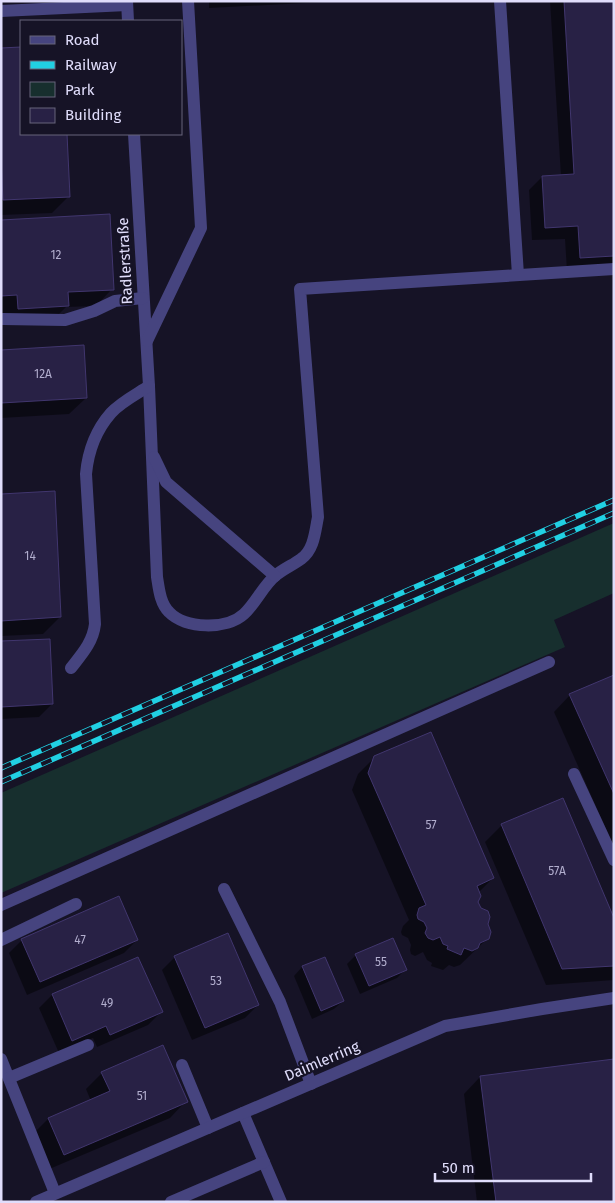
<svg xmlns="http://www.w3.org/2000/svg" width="615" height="1203" font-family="'Fira Sans',sans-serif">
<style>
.green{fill:#172f2e}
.shadow{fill:#0007}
.building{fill:#282145;stroke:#41366e}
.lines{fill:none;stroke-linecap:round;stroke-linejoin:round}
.minor{stroke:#46447f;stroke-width:12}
.rail-casing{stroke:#21d0e3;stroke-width:5.5}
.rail{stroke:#161326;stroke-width:4;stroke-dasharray:11;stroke-linecap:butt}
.labels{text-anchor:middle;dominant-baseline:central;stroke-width:4.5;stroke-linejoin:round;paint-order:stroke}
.number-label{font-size:12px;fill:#b2aece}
.street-label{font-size:15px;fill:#e0ddfb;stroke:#161326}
</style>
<rect width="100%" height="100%" fill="#161326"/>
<path class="green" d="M 614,523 L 614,593 L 554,620 L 565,647 L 1,893 L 1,793 Z"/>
<g class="shadow">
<path d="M 209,1 L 343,1 L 209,8 Z"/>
<path d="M 550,1 L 614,1 L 614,268 L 567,271 L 565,239 L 532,240 L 529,190 L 542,177 L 561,176 Z"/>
<path d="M 21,48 L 21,134 L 66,134 L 69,196 L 52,213 L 1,215 L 1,49 Z"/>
<path d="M 1,221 L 112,289 L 96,306 L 66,307 L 51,322 L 1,316 Z"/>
<path d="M 1,351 L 86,398 L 69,414 L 1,418 Z"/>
<path d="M 1,496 L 60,617 L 43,634 L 1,636 Z"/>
<path d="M 1,642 L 52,704 L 39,717 L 1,719 Z"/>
<path d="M 614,676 L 614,847 L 554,712 L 570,695 Z"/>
<path d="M 375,757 L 493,878 L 478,893 L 477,902 L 486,924 L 488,938 L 460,965 L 454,967 L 449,965 L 443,970 L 431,966 L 432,963 L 427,960 L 423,952 L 415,956 L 411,954 L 410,950 L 411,945 L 408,938 L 402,935 L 401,932 L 403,926 L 409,920 L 352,790 L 358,774 Z"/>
<path d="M 502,825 L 614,921 L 614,980 L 546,985 L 485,842 Z"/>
<path d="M 22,940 L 137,940 L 124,953 L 27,995 L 9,953 Z"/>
<path d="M 356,955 L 405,970 L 397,978 L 360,994 L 347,964 Z"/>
<path d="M 175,957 L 258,1005 L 245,1018 L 192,1040 L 162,970 Z"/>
<path d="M 138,958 L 161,1012 L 148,1025 L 97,1047 L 93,1038 L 59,1053 L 39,1008 L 52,995 Z"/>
<path d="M 324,958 L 343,1001 L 334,1009 L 312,1019 L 294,976 L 302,967 Z"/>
<path d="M 614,1060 L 614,1202 L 477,1202 L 464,1094 L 480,1077 Z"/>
<path d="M 102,1073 L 186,1101 L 170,1118 L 47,1170 L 32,1135 L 48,1119 L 91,1101 L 86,1089 Z"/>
</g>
<g class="building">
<path d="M 564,1 L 614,1 L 614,256 L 580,258 L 578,226 L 545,228 L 542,176 L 574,174 Z"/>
<path d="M 21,47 L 21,134 L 67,134 L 70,197 L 3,200 L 1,160 L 1,48 Z"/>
<path d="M 110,214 L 114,290 L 68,292 L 69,306 L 18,309 L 17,295 L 1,296 L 1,220 Z"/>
<path d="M 84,345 L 87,398 L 1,403 L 1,350 Z"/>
<path d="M 55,491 L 61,617 L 1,621 L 1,494 Z"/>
<path d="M 50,639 L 53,704 L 1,707 L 1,641 Z"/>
<path d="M 614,675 L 614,794 L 569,694 Z"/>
<path d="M 431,732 L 494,878 L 477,886 L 481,896 L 478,902 L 481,908 L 488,911 L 490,917 L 488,924 L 491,932 L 489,939 L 480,943 L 478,948 L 472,951 L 464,948 L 461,955 L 447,949 L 448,946 L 443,944 L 440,937 L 433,940 L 428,938 L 425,933 L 427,928 L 424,922 L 418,919 L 417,915 L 419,908 L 426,905 L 368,773 L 374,756 Z"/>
<path d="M 563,798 L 614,918 L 614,966 L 562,969 L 501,824 Z"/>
<path d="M 119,896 L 138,940 L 40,982 L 21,939 Z"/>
<path d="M 228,933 L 259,1005 L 205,1028 L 174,956 Z"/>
<path d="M 393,938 L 407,970 L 369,986 L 355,954 Z"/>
<path d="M 138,957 L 163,1012 L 110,1035 L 106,1026 L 72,1041 L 52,994 Z"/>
<path d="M 325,957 L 344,1001 L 321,1011 L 302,966 Z"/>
<path d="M 163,1045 L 188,1102 L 64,1155 L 48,1118 L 110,1091 L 101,1072 Z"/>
<path d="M 614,1059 L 614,1202 L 496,1202 L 480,1076 Z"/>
</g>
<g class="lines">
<g class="minor">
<path d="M 127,1 L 128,21"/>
<path d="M 500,1 L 518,275"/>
<path d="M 1,11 L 127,5"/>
<path d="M 134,134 L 149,386 L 157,577 C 159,589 160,603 169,612 C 185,629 227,630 244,614 C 256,603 263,586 275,576 C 283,569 293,565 301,559 C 314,550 315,532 318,517 L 300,289 L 614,269"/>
<path d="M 3,319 L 65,320 L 94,311 L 115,301 L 143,298"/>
<path d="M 147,341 L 201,228 L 188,1"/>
<path d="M 154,457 L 166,482 L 275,576"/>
<path d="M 71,668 C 82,654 93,642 95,624 L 86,474 C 88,452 96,430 111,413 C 121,402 137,394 149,386"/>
<path d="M 574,774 L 614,860"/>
<path d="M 224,889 L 280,1002 L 311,1084"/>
<path d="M 1,905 L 549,662"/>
<path d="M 1,940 L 76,904"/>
<path d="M 1,1059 L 55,1193"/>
<path d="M 182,1065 L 208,1128"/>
<path d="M 9,1078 L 88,1045"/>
<path d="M 243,1113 L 281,1202"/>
<path d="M 36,1202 L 445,1026 L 542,1009 L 614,998"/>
<path d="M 171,1202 L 264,1162"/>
</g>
<defs>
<g id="rail">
<path d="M 1,768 L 614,500"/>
<path d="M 1,782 L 614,513"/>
</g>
</defs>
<use href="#rail" class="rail-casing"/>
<use href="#rail" class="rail"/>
</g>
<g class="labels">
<g class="number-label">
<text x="56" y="255">12</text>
<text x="43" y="374">12A</text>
<text x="30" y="556">14</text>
<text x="431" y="825">57</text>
<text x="557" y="871">57A</text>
<text x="80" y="940">47</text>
<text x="381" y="962">55</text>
<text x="216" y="981">53</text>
<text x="107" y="1003">49</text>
<text x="142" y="1096">51</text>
</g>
<g class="street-label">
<text transform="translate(125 261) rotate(-93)">Radlerstraße</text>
<text transform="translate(322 1061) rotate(-23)">Daimlerring</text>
</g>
</g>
<rect width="615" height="1203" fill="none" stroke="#e0ddfb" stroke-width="5"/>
<rect x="20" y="20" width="162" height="115" fill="#161326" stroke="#67647b"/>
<rect x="30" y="36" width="25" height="8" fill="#46447f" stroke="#67647b"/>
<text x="65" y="45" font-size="15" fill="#e0ddfb">Road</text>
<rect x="30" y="61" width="25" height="8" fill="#21d0e3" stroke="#67647b"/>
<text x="65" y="70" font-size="15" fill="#e0ddfb">Railway</text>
<rect x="30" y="82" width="25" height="15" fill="#172f2e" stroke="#67647b"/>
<text x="65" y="95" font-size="15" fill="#e0ddfb">Park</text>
<rect x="30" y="108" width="25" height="15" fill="#282145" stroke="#67647b"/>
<text x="65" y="120" font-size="15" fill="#e0ddfb">Building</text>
<path d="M435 1173v8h156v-8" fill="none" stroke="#e0ddfb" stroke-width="2.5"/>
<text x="442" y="1173" font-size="15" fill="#e0ddfb" stroke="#161326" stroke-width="4" paint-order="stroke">50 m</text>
</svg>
